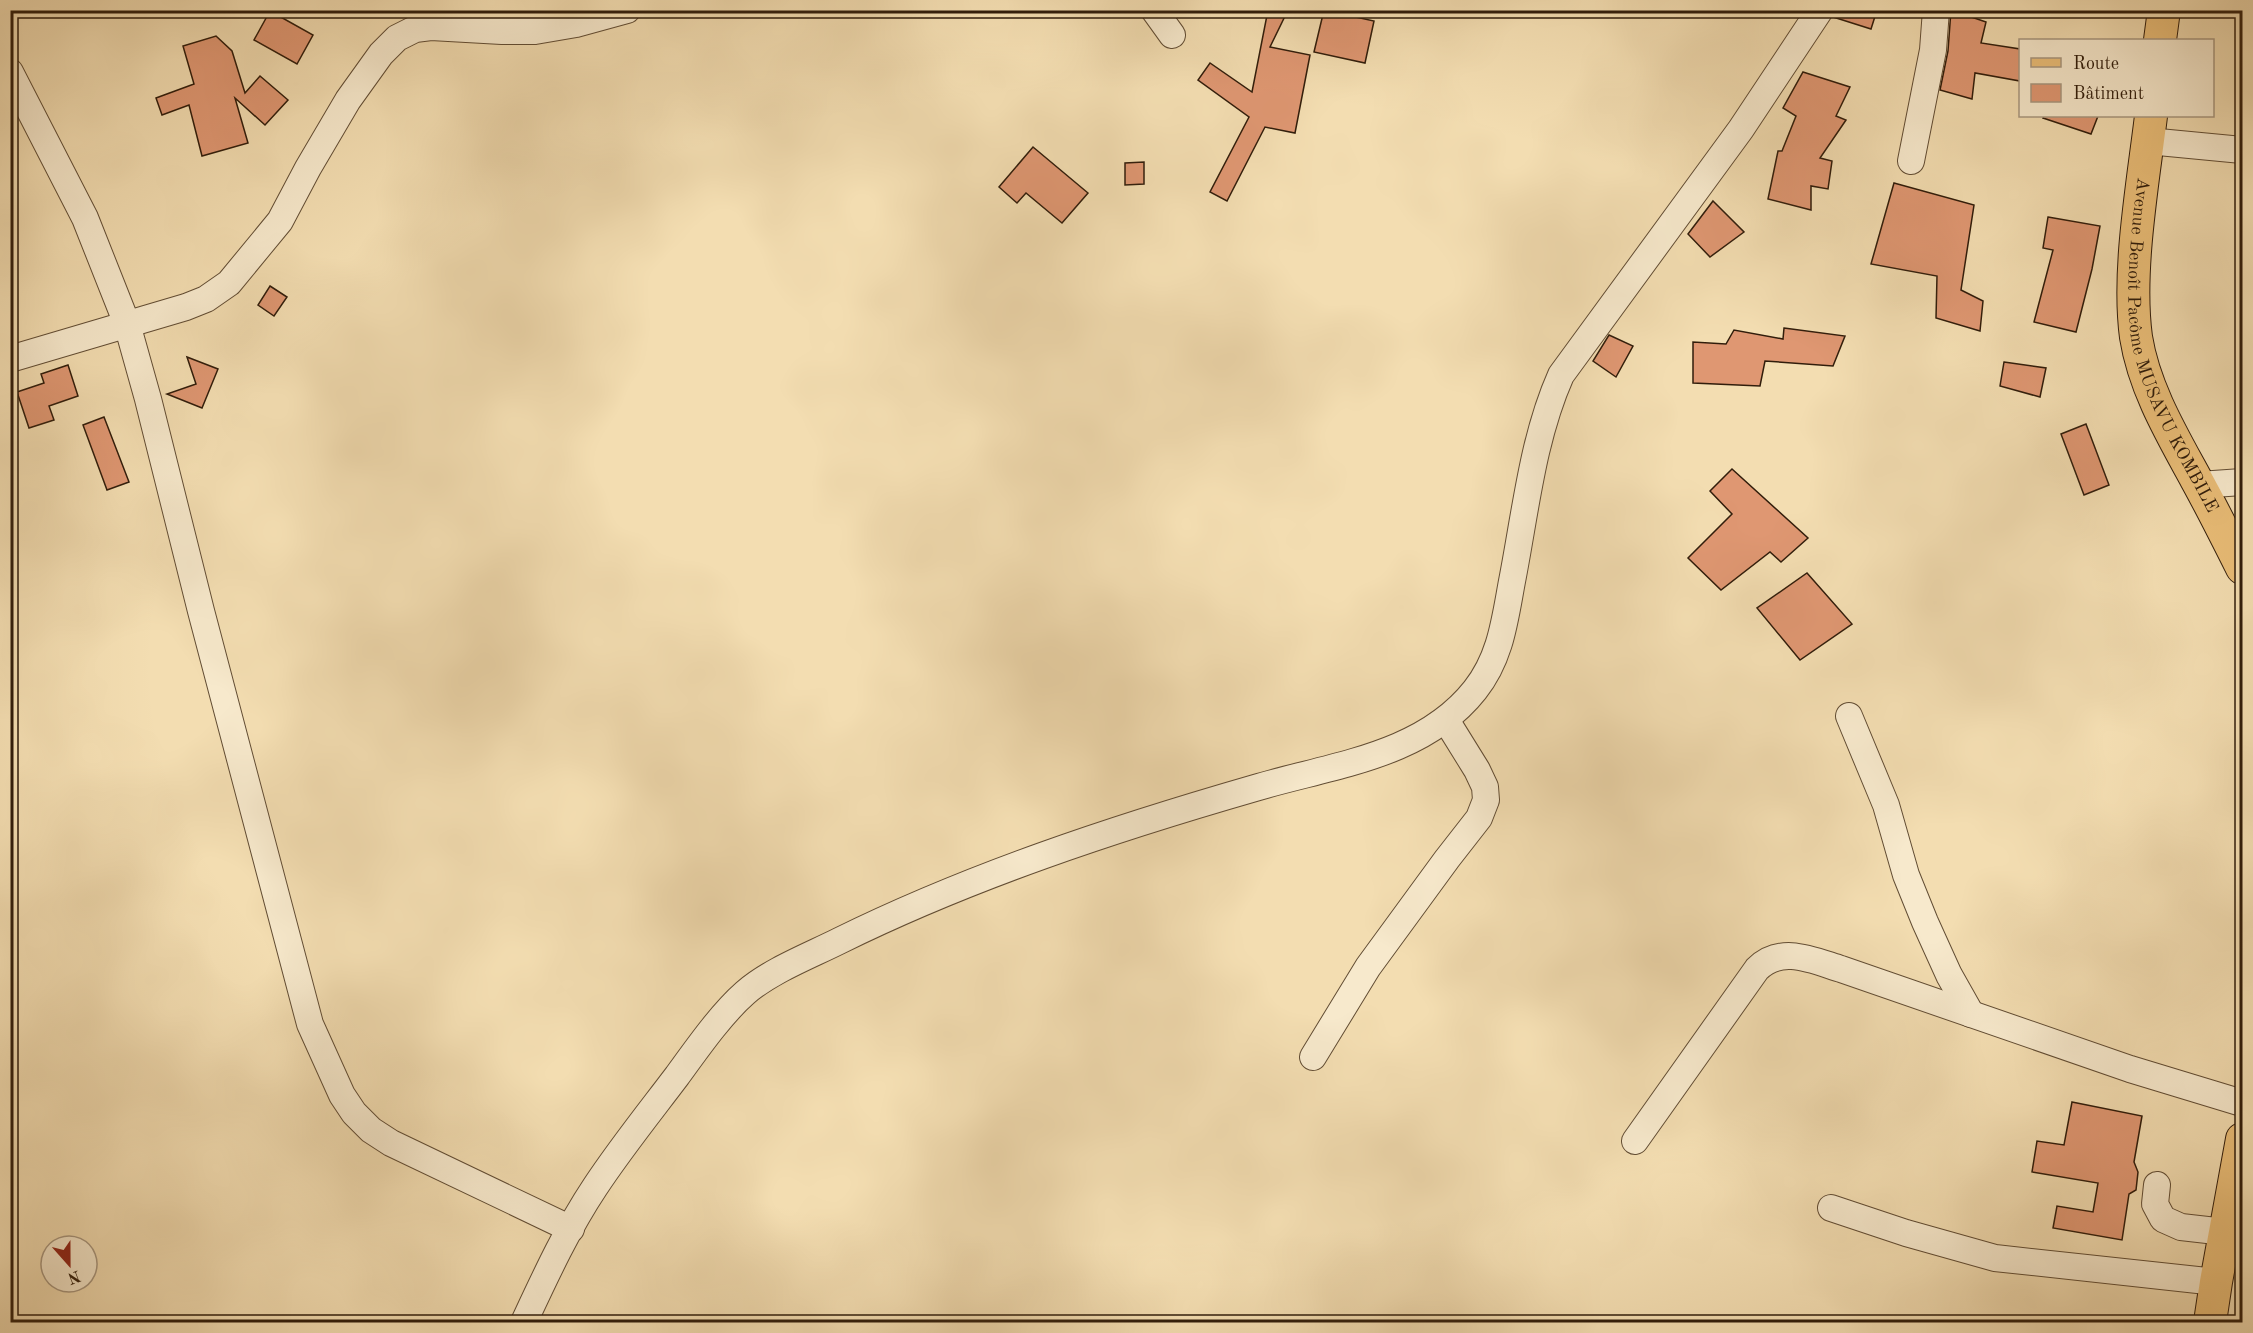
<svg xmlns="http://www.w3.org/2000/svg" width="2253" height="1333" font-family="'Old Standard TT',serif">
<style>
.building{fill:#df9772;stroke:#311d0b;stroke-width:1.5}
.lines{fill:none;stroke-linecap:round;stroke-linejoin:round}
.minor-casing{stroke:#624d34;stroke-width:28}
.major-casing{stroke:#311d0b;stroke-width:34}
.minor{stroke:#f7e9cc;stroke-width:26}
.major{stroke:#eabe78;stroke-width:32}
.labels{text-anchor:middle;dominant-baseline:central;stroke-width:5;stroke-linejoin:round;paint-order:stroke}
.street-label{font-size:18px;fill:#311d0b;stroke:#f7e9cc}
</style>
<rect width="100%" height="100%" fill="#f3ddb1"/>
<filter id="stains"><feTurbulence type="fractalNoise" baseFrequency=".00333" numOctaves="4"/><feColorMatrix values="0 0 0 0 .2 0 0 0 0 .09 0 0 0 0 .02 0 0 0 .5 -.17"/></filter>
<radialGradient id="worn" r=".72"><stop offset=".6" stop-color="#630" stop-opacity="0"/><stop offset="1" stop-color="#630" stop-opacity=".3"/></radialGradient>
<g class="building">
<path d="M 1268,10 L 1288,10 L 1270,47 L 1310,55 L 1295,133 L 1265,127 L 1227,201 L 1210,192 L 1249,117 L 1198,80 L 1210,63 L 1252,92 Z"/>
<path d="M 1324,10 L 1374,21 L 1365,63 L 1314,52 Z"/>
<path d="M 1835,10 L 1877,10 L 1871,29 L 1833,17 Z"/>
<path d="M 1951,10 L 1986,22 L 1981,43 L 2020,49 L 2020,81 L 1975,73 L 1972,99 L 1940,90 L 1948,51 Z"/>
<path d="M 270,11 L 313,35 L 297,64 L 254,40 Z"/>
<path d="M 216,36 L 232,51 L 245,93 L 260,76 L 288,100 L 265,125 L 235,98 L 248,143 L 202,156 L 189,105 L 162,115 L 156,98 L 194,84 L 183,46 Z"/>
<path d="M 1803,72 L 1850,87 L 1836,116 L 1846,120 L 1820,158 L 1832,161 L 1828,189 L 1811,186 L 1811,210 L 1768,199 L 1778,151 L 1782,151 L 1796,116 L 1783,108 Z"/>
<path d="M 2044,116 L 2098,116 L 2091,134 L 2043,118 Z"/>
<path d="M 1033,147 L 1088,193 L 1062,223 L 1026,193 L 1017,203 L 999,187 Z"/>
<path d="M 1144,162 L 1144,184 L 1125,185 L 1125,163 Z"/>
<path d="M 1894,183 L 1974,205 L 1961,290 L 1983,301 L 1980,331 L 1936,318 L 1937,276 L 1871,264 Z"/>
<path d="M 1713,201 L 1744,232 L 1710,257 L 1688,234 Z"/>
<path d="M 2048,217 L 2100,226 L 2092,269 L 2076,332 L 2034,322 L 2053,250 L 2043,248 Z"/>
<path d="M 270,286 L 287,297 L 274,316 L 258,305 Z"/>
<path d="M 1784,328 L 1845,336 L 1833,366 L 1765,361 L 1760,386 L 1693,383 L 1693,342 L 1726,344 L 1734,330 L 1783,339 Z"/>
<path d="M 1609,335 L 1633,346 L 1616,377 L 1593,361 Z"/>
<path d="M 187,357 L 218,369 L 202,408 L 167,394 L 196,384 Z"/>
<path d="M 2004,362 L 2046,368 L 2040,397 L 2000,386 Z"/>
<path d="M 68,365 L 78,396 L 49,406 L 54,420 L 29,428 L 17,392 L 44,383 L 41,374 Z"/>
<path d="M 104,417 L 129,482 L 107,490 L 83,425 Z"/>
<path d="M 2086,424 L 2109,485 L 2084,495 L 2061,434 Z"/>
<path d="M 1732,469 L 1808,538 L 1781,562 L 1770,552 L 1721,590 L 1688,558 L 1732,514 L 1710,491 Z"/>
<path d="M 1807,573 L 1852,624 L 1800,660 L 1757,608 Z"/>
<path d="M 2072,1102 L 2142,1116 L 2134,1162 L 2138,1172 L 2136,1190 L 2129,1194 L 2122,1240 L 2053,1228 L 2057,1206 L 2093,1212 L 2098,1183 L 2032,1172 L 2037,1141 L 2064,1145 Z"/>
</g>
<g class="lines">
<defs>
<g id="minor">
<path d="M 1154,10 L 1172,35"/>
<path d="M 10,72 L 85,218 L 127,324 L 148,399 L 201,611 L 310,1024 L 342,1095 L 354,1113 L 371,1130 L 391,1143 L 571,1229"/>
<path d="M 2148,141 L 2242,150"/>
<path d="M 1911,161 L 1933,50 L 1936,10"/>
<path d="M 10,359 L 186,307 L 206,299 L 229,283 L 280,221 L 308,168 L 348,100 L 381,54 L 397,38 L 415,29 L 431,27 L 502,31 L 535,31 L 576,24 L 627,10"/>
<path d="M 2199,485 L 2242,482"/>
<path d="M 1849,716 L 1886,805 L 1906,875 L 1925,922 L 1949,975 L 1971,1014"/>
<path d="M 1313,1057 L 1368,967 L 1447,859 L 1479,818 L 1486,800 L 1485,787 L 1477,770 L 1446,720"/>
<path d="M 1635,1141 L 1757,969 C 1781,945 1812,960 1841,969 L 2130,1069 L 2242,1103"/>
<path d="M 2157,1185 L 2155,1204 L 2163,1219 L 2181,1227 L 2225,1232"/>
<path d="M 1831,1208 L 1906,1233 L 1995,1258 L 2216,1282"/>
<path d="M 524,1322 C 545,1277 567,1229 595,1187 C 620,1149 649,1113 677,1076 C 696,1050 721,1014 745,993 C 770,971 809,956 839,941 C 971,876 1113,829 1255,788 C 1331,765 1422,757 1475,690 C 1502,656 1505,617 1513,576 C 1526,508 1533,438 1561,375 L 1741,129 L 1820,10"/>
</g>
<g id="major">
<path d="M 2160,40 L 2164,10"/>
<path id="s1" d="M 2151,116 C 2143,183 2127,271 2136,337 C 2144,388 2172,435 2196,479 C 2212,508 2227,538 2242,568"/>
<path d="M 2210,1322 L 2216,1282 L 2242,1139"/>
</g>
</defs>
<use href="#minor" class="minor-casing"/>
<use href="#major" class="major-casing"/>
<use href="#minor" class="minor"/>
<use href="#major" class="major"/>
</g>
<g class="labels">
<g class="street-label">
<text stroke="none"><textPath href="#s1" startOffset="238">Avenue Benoît Pacôme MUSAVU KOMBILE</textPath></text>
</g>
</g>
<rect width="2253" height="1333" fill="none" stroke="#f3ddb1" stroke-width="36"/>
<rect x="12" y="12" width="2229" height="1309" fill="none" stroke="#311d0b" stroke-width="3"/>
<rect x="18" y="18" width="2217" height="1297" fill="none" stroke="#311d0b" stroke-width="1.5"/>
<rect x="2019" y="39" width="195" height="78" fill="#f7e9cc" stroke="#a8977f" stroke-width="1.5"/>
<rect x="2031" y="58" width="30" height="9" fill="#eabe78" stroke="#a8977f" stroke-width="1.5"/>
<text x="2073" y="69" font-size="18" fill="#311d0b">Route</text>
<rect x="2031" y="84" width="30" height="18" fill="#df9772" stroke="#a8977f" stroke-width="1.5"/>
<text x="2073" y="99" font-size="18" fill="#311d0b">Bâtiment</text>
<g transform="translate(69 1264) rotate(159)"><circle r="28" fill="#f7e9cc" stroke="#a8977f" stroke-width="1.5"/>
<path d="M0-4.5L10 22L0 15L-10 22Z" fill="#8f2418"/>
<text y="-9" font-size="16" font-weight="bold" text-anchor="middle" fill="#311d0b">N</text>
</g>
<rect width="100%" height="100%" filter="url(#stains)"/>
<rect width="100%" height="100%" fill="url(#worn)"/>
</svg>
